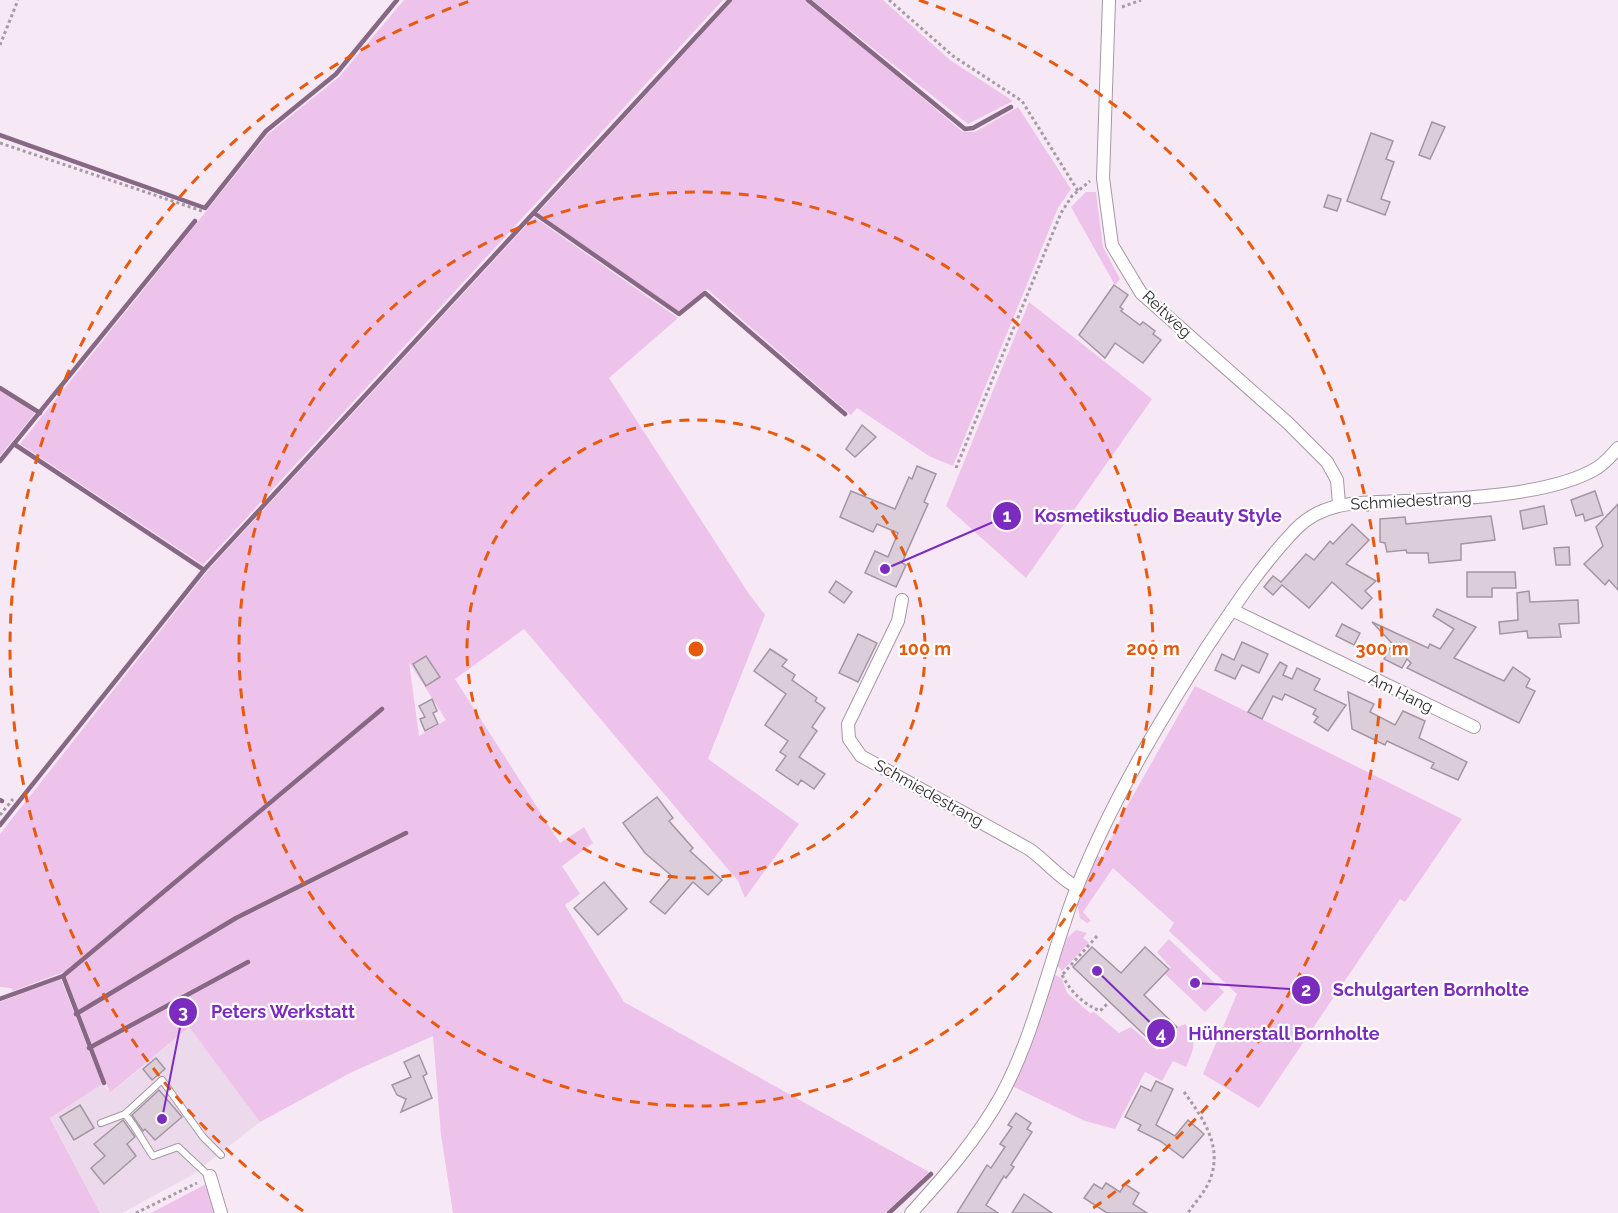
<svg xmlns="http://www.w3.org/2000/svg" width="1618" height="1213" font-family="Raleway,sans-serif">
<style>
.built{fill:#edd9ec}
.green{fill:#eec3eb;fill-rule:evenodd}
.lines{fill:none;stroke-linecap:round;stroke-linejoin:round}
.stream{stroke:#866884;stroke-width:4.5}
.building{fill:#dbcdda;stroke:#a396a2;stroke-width:1.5}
.lane-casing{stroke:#a598a4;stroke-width:8}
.street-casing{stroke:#a598a4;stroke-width:14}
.path{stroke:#a59ba5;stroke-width:3;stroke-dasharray:3 3;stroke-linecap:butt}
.lane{stroke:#fff;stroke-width:6}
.street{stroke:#fff;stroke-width:12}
.ring{fill:none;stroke:#e8590c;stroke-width:3;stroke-dasharray:10 8}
.labels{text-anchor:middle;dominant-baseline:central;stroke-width:4.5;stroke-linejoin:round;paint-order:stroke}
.street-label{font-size:16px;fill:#2f2a2f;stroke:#fff}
.centre{fill:#e8590c;stroke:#fff;stroke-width:3}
.ring-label{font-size:18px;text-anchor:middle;font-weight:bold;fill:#e8590c;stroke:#fff;stroke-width:4.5;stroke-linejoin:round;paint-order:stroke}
.leader{fill:none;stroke:#7b2cbf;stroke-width:2}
.callout-dot{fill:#7b2cbf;stroke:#fff;stroke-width:2}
.mark-label{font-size:18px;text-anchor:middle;font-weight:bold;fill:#fff}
.callout-label{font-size:18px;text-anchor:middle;font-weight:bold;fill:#7b2cbf;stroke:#fff;stroke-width:4.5;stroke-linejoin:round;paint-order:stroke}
</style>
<rect width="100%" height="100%" fill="#f6e8f5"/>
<path class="built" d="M 189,1027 L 260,1122 L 192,1175 L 122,1213 L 100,1213 L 50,1117 L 102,1084 L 111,1093 Z"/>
<g class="green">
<path d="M 404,0 L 723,0 L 203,565 L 20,444 L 267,135 L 339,77 Z"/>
<path d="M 733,0 L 806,0 L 963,132 L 975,132 L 1018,107 L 1071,189 L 1058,208 L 953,466 L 929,456 L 857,408 L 851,415 L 707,289 L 679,312 L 538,213 Z"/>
<path d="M 812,0 L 883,0 L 950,60 L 1013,101 L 968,124 Z"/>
<path d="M 1086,192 L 1096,192 L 1103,247 L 1120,279 L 1115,285 L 1071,207 Z"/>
<path d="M 534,217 L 678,318 L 609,378 L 749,594 L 765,615 L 708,759 L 799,824 L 745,898 L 738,881 L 524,629 L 455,679 L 560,843 L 584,827 L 593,843 L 562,866 L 580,894 L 565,905 L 624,1002 L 929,1172 L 885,1213 L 453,1213 L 441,1135 L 433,1036 L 352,1072 L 260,1122 L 189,1027 L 110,1093 L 64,972 L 13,991 L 11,988 L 0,987 L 0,834 L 209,569 ZM 409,662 L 446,720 L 419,736 Z"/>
<path d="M 1029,302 L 1152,399 L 1026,578 L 946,506 Z"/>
<path d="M 0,391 L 35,413 L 0,456 Z"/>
<path d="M 1195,686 L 1462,819 L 1405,902 L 1400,899 L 1259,1108 L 1203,1074 L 1237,994 L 1169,931 L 1174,923 L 1113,868 L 1083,912 L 1091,921 L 1087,923 L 1080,918 L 1077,903 L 1097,855 L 1108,864 L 1102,858 L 1126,808 Z"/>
<path d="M 1076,930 L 1087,933 L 1083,938 L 1089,943 L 1062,971 L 1057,965 L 1067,938 Z"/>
<path d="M 1169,939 L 1224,992 L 1205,1012 L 1165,974 L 1171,968 L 1157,952 Z"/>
<path d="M 1055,975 L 1062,979 L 1067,993 L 1090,1013 L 1094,1012 L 1119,1033 L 1131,1027 L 1157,1050 L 1178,1027 L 1185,1024 C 1198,1040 1194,1049 1186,1067 L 1173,1061 L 1162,1081 L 1145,1072 L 1115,1129 L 1085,1121 L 1012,1086 Z"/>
<path d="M 61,979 L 102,1084 L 50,1118 L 100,1213 L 0,1213 L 0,1002 Z"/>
<path d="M 208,1183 L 217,1213 L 151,1213 Z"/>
</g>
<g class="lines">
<g class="stream">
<path d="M 808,0 L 965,129 L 973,128 L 1011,107"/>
<path d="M 0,135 L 205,208 L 266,131 L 336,74 L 397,0"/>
<path d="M 534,213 L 679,314 L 705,293 L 845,414"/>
<path d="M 0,388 L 40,413"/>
<path d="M 0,461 L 195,221"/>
<path d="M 204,570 L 730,0"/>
<path d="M 0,800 L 2,801"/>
<path d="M 0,825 L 204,570 L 14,444"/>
<path d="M 63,976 L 104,1083"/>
<path d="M 0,999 L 63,976 L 382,709"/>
<path d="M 76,1014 L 236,918 L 406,833"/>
<path d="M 89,1048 L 248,962"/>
<path d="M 889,1213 L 931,1174"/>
</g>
</g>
<g class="building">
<path d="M 1432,122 L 1445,127 L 1430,159 L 1419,155 Z"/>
<path d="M 1371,133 L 1393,141 L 1386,159 L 1394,162 L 1381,199 L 1390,202 L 1385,215 L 1347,201 Z"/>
<path d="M 1328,195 L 1341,199 L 1337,211 L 1324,207 Z"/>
<path d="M 1114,285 L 1128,295 L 1120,307 L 1123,309 L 1121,311 L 1140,325 L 1143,322 L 1155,331 L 1153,334 L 1161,340 L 1143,363 L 1115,343 L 1105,358 L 1079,335 Z"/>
<path d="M 862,425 L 876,437 L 855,457 L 846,449 Z"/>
<path d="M 917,466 L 936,474 L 924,502 L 928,504 L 902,563 L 906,565 L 896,587 L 865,573 L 875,551 L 888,557 L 898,533 L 877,524 L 873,532 L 840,517 L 851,491 L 895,509 L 909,477 L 912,479 Z"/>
<path d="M 1595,491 L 1603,515 L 1585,521 L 1583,514 L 1576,516 L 1571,500 Z"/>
<path d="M 1618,504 L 1618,590 L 1609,580 L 1605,585 L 1584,564 L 1603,546 L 1596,527 Z"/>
<path d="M 1544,506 L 1547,524 L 1523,529 L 1520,511 Z"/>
<path d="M 1491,516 L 1495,540 L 1461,544 L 1461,560 L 1429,563 L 1428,553 L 1407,553 L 1406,550 L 1387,552 L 1385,543 L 1380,542 L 1380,519 L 1405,517 L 1406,524 Z"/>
<path d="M 1352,524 L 1369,540 L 1346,564 L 1376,581 L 1365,591 L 1372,598 L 1362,609 L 1332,582 L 1309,608 L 1282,585 L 1273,595 L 1264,587 L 1273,576 L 1281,582 L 1306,554 L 1314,560 L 1330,541 L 1333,544 Z"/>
<path d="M 1569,547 L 1570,565 L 1556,565 L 1554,548 Z"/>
<path d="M 1467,572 L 1515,572 L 1516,588 L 1492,588 L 1492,597 L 1467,597 Z"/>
<path d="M 836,581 L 852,592 L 844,603 L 829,592 Z"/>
<path d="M 1529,591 L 1530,602 L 1578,600 L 1579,623 L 1559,624 L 1561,637 L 1528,638 L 1527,631 L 1500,634 L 1499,622 L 1518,620 L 1517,593 Z"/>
<path d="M 1437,609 L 1476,627 L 1454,658 L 1504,681 L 1513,667 L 1530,679 L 1526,687 L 1535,691 L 1519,723 L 1407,668 L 1411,663 L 1407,659 L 1402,668 L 1384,659 L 1390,648 L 1401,653 L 1372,622 L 1428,648 L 1430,644 L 1440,649 L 1454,629 L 1433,616 Z"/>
<path d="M 1342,624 L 1360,633 L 1354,645 L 1336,636 Z"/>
<path d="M 858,634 L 877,643 L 858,682 L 839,673 Z"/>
<path d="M 1242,642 L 1268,654 L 1259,673 L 1242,665 L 1235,679 L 1215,670 L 1222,654 L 1234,660 Z"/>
<path d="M 770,649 L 787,660 L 782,666 L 795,675 L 792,680 L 817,698 L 815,701 L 825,708 L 812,727 L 817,731 L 799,757 L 825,774 L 814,789 L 801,780 L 798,785 L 776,770 L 786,756 L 780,752 L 788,741 L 765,725 L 786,694 L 754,671 Z"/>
<path d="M 426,656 L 440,677 L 426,686 L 413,664 Z"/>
<path d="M 1280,662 L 1287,666 L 1283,675 L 1292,679 L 1297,668 L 1320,679 L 1314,690 L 1346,705 L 1328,731 L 1314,722 L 1318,717 L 1313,714 L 1316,709 L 1285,694 L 1282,700 L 1273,696 L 1262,719 L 1248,712 Z"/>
<path d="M 1348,692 L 1374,704 L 1370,712 L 1395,725 L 1403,711 L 1425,721 L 1419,738 L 1467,762 L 1458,780 L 1431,768 L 1434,763 L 1387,741 L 1385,745 L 1352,729 Z"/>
<path d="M 432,699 L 437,711 L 433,713 L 438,724 L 425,731 L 420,719 L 425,717 L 419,706 Z"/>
<path d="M 657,797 L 673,818 L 669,821 L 693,848 L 690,851 L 722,880 L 708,895 L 693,882 L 665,914 L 650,902 L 672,876 L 645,853 L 623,823 Z"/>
<path d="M 604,882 L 627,909 L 598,935 L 574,908 Z"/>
<path d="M 1092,947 L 1121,973 L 1145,947 L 1169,969 L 1144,995 L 1177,1027 L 1157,1047 L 1073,967 Z"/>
<path d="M 419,1055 L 427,1074 L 423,1076 L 432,1098 L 401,1112 L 406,1099 L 397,1095 L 392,1085 L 411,1077 L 404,1062 Z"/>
<path d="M 156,1058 L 165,1069 L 152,1080 L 143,1069 Z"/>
<path d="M 1156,1081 L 1173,1089 L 1156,1125 L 1175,1136 L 1188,1120 L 1204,1134 L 1183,1158 L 1160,1141 L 1138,1130 L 1141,1125 L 1125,1117 L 1141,1086 L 1151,1091 Z"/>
<path d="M 159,1090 L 182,1117 L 155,1140 L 145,1129 L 143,1131 L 132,1115 Z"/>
<path d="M 80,1105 L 94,1128 L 74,1140 L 60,1117 Z"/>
<path d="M 1016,1113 L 1031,1123 L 1027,1129 L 1032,1132 L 1011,1165 L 1014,1167 L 1006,1178 L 1004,1176 L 986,1205 L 998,1213 L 957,1213 L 987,1165 L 991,1168 L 1005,1147 L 1000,1144 L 1012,1127 L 1008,1125 Z"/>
<path d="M 123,1120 L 135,1137 L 127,1144 L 136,1156 L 104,1184 L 91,1168 L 105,1156 L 94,1144 Z"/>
<path d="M 1106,1183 L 1120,1192 L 1125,1184 L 1139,1193 L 1133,1204 L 1147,1213 L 1107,1213 L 1084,1198 L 1094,1184 L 1102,1189 Z"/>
<path d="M 1024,1194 L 1052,1213 L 1012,1213 Z"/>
</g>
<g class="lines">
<defs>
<g id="lane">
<path d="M 125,1114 C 137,1128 143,1142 153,1156 L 178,1147 L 209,1176"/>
<path d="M 101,1123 L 125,1114 L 162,1080 L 203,1137 L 221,1155"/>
</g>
<g id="street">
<path d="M 1109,0 L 1103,178 L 1112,245 L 1141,293 L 1288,423 L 1327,462 L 1337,480 L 1339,504"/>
<path d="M 902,600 L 898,621 L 848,724 L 849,739 L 861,756 L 1029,849 C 1045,860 1061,880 1077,887"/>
<path d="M 1232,610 L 1474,727"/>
<path d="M 210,1176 L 221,1213"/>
<path d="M 911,1213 C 944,1177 977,1139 1001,1096 C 1035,1034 1051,954 1077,887 C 1111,802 1158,724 1207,647 C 1234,607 1262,564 1296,529 C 1325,499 1364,503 1403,501 C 1456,499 1551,496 1597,468 C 1605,463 1612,455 1618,448"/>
</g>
</defs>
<use href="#lane" class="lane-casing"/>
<use href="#street" class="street-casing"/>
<g class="path">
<path d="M 889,0 L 953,56 L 1022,101 L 1078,191"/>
<path d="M 1122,7 L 1141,0"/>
<path d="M 0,45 L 18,0"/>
<path d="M 0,143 L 202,211"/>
<path d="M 956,468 L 1061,213 L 1072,196 L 1090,181"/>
<path d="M 0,815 L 13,799"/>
<path d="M 1063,974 L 1097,936"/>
<path d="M 1062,975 C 1071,992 1082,1003 1100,1011 L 1109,1002"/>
<path d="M 1184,1092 C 1202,1117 1222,1144 1211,1177 C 1207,1190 1195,1202 1188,1213"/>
<path d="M 136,1213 L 197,1183"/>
</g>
<use href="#lane" class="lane"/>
<use href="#street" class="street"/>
</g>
<g class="ring">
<circle cx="696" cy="649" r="229"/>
<circle cx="696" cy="649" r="457"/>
<path d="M303 1211A686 686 0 0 1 473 0M919 0A686 686 0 0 1 1089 1211"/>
</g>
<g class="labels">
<g class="street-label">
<text transform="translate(1167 314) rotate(43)">Reitweg</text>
<text transform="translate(1411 501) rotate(-3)">Schmiedestrang</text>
<text transform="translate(1401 693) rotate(26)">Am Hang</text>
<text transform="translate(929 793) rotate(29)">Schmiedestrang</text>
</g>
</g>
<circle cx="696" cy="649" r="9" class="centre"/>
<g class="ring-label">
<text x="925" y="655">100 m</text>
<text x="1153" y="655">200 m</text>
<text x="1382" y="655">300 m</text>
</g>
<path class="leader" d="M885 569L1007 516M1195 983L1306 990M162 1119L183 1012M1097 971L1161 1033"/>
<g class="callout-dot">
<circle cx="885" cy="569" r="6"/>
<circle cx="1195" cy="983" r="6"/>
<circle cx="162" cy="1119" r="6"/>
<circle cx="1097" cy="971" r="6"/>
<circle cx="1007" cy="516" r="15"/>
<circle cx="1306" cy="990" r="15"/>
<circle cx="183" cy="1012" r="15"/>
<circle cx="1161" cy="1033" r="15"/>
</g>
<g class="mark-label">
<text x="1007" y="522">1</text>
<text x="1306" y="996">2</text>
<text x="183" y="1018">3</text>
<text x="1161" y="1040">4</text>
</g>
<g class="callout-label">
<text x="1158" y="522">Kosmetikstudio Beauty Style</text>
<text x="1431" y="996">Schulgarten Bornholte</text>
<text x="283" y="1018">Peters Werkstatt</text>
<text x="1284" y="1040">Hühnerstall Bornholte</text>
</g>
</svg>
